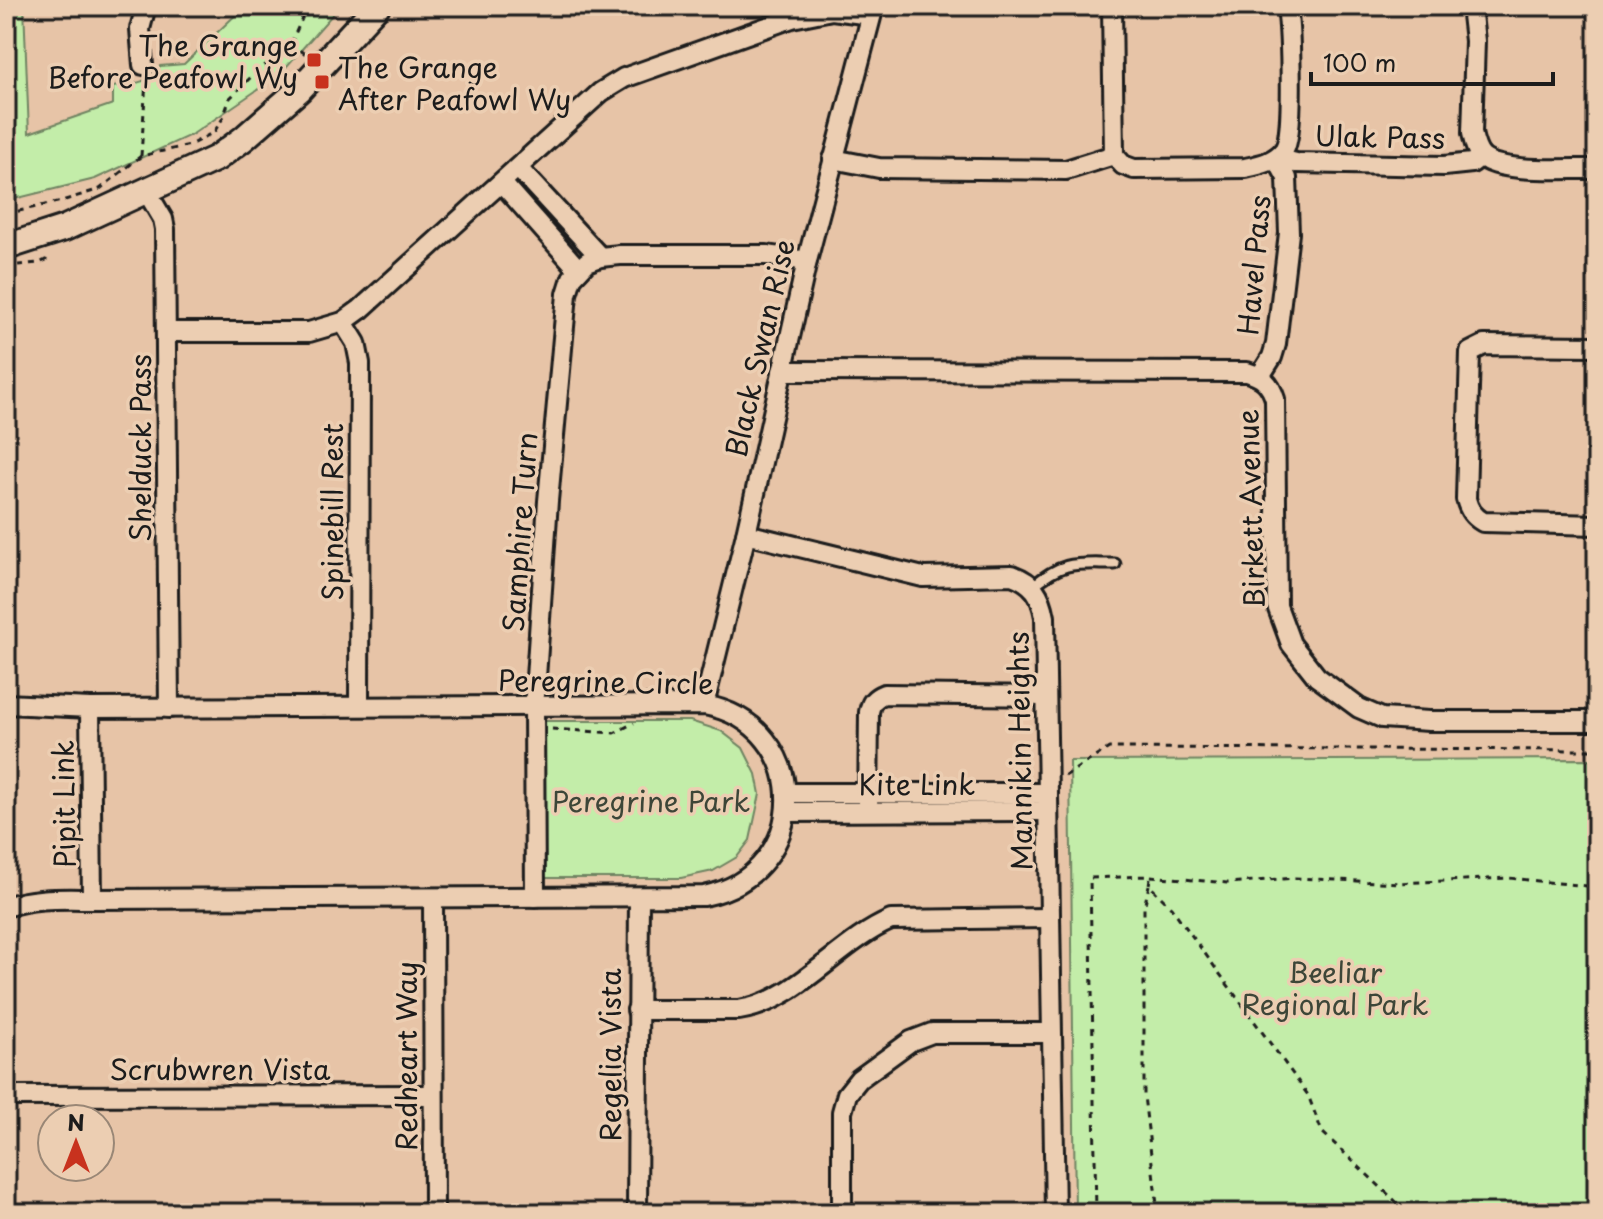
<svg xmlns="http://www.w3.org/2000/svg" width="1603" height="1219" font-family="'Playpen Sans',sans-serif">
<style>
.green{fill:#c3eda9;stroke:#708462;stroke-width:2}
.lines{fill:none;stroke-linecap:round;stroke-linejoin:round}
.lane-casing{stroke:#1c1c1c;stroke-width:15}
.street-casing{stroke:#1c1c1c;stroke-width:24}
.secondary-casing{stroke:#1c1c1c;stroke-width:30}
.path{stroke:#1c1c1c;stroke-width:3;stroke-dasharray:6 6;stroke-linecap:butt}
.lane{stroke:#ecceb2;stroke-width:9}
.street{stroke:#ecceb2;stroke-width:18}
.secondary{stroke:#ecceb2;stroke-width:24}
.poi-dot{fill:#c8321e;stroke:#ecceb2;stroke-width:3}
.labels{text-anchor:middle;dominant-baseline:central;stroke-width:7;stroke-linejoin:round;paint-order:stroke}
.poi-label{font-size:28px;fill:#1c1c1c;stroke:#ecceb2;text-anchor:end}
.street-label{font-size:28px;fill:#1c1c1c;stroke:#ecceb2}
.park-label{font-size:28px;fill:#3d4638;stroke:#ecceb2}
</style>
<rect width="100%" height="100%" fill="#e7c4a7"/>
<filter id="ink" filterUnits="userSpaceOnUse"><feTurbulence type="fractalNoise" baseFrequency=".0125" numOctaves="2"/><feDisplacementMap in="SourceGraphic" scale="16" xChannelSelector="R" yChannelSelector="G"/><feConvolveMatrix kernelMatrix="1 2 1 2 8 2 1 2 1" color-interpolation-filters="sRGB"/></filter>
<g filter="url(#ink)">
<g class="green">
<path d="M 6,6 L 24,6 L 29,133 L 113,104 L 113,87 C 133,84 149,84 160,66 L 184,64 L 245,6 L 340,6 L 279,75 L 193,134 L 95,179 L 6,201 Z"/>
<path d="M 543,721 L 690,721 L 721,731 L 743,748 L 756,774 L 760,794 L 750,840 L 737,857 L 713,871 L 681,878 L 543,878 Z"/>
<path d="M 1597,759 L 1597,1213 L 1075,1213 L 1070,761 Z"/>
</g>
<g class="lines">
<defs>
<path id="lane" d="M 1033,586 C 1064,560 1076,564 1115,564"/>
<g id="street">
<path d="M 1112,6 L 1114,155 L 1123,165 L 1134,169 L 1245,168 C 1259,165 1275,162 1284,150 C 1295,134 1290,29 1287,6"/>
<path d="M 1471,6 L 1475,41 L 1472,133 C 1474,142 1476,151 1482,157 C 1501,174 1571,168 1597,169"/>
<path d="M 143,65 L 140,29 L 146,6"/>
<path d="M 1276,158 L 1296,163 L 1444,166 L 1472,163 L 1481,156"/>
<path d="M 833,159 L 879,168 L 1066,170 L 1114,155"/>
<path d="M 518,168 L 600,257"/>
<path d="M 502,183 L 579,270"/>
<path d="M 147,192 L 163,219 L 165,229 L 169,708"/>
<path d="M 343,322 L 356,343 L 360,363 L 359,706"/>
<path d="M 167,332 L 309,332 L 343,322 L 361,309 L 601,92 L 624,78 L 792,18 L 832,10 L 871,15"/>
<path d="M 1597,346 L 1484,345 L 1470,352 L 1466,499 C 1469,510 1473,516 1483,522 L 1597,525"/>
<path d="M 782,371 L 1247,372 C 1263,377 1270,383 1275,399 L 1277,606 L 1291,644 L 1317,677 L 1359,708 L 1382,718 L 1429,721 L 1597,721"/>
<path d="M 1260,376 L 1272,357 L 1276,344 L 1289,233 L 1287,178 L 1276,158"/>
<path d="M 746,534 L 923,577 L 1012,575 C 1034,583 1041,595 1045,617 L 1055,1213"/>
<path d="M 6,704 L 90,708 L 704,705 C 814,725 813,874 704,896 L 92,899 C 64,899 33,897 6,907"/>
<path d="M 704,705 L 746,534 L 807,261 L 874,6"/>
<path d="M 90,708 L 92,899"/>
<path d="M 787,793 L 1048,793"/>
<path d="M 868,811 L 869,712 C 871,702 874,698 884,694 L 1045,696"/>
<path d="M 786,812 L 1048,811"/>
<path d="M 535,897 L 534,707 L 548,501 L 567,294 L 572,278 L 587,262 L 600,257 L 620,255 L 767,255 L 807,261"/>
<path d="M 433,898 L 434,1213"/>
<path d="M 637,1010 L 739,1010 C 798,1001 837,943 891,920 L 1050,918"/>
<path d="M 6,1096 L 433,1095"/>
<path d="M 637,1213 L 639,897"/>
<path d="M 842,1213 L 842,1112 L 847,1094 L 859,1079 L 911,1041 L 932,1033 L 1051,1033"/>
</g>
<path id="secondary" d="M 6,247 L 65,228 L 217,158 L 243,139 L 299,90 L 377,6"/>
</defs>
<use href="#lane" class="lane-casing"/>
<use href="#street" class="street-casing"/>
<use href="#secondary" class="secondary-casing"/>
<g class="path">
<path d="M 291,43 L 307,55"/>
<path d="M 141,156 L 146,81"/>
<path d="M 6,214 L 62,201 L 100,189 L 141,156 L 190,145 L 214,132 L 223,118 L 230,98 L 260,68 L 278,59 L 291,43 L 304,14 L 313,6"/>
<path d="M 18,265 L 39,263 L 46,260 L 47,253"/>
<path d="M 552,729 L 614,733 L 634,723"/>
<path d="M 1065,776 L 1109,748 L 1597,750"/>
<path d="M 1150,878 L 1149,885 L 1171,907 L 1308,1095 L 1322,1132 L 1408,1213"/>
<path d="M 1149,885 L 1144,908 L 1144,1096 L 1158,1213"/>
<path d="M 1096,1213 L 1090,878 L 1150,876 L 1227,883 L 1295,878 L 1399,883 L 1509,878 L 1597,887"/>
</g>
<use href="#lane" class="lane"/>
<use href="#street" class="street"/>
<use href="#secondary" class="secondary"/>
</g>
</g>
<g class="poi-dot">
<rect x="306" y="52" width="16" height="16" rx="4"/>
<rect x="314" y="74" width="16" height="16" rx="4"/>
</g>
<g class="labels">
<g class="poi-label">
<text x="298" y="44">The Grange<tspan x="298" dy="32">Before Peafowl Wy</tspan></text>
<text x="338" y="66" text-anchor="start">The Grange<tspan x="338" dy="32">After Peafowl Wy</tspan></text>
</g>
<g class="street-label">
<text transform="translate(1380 136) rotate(1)">Ulak Pass</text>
<text transform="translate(1253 265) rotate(-85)">Havel Pass</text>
<text transform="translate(759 348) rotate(-77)">Black Swan Rise</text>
<text transform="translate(139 448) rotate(-90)">Shelduck Pass</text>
<text transform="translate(1250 509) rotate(-92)">Birkett Avenue</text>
<text transform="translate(331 512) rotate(-90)">Spinebill Rest</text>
<text transform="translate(519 532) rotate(-86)">Samphire Turn</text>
<text transform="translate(606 681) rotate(1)">Peregrine Circle</text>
<text transform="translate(1019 751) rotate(-91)">Mannikin Heights</text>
<text x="917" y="783">Kite Link</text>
<text transform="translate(63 804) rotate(-91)">Pipit Link</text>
<text transform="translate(609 1055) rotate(-90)">Regelia Vista</text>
<text transform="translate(405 1056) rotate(-90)">Redheart Way</text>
<text x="220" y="1068">Scrubwren Vista</text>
</g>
<g class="park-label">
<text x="651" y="800">Peregrine Park</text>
<text x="1335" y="971">Beeliar<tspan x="1335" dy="32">Regional Park</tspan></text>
</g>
</g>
<rect width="1603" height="1219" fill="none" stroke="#ecceb2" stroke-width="32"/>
<rect x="16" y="16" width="1571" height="1187" fill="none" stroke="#1c1c1c" stroke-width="3" filter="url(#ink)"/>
<g transform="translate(76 1143)"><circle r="38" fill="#ecceb2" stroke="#998776" stroke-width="2"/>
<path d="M0-6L14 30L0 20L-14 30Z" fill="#c8321e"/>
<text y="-12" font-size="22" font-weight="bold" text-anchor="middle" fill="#1c1c1c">N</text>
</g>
<path d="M1311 72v12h242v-12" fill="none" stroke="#1c1c1c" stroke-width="4"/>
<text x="1323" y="72" font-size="24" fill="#1c1c1c" stroke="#ecceb2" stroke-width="6" paint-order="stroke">100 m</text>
</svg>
